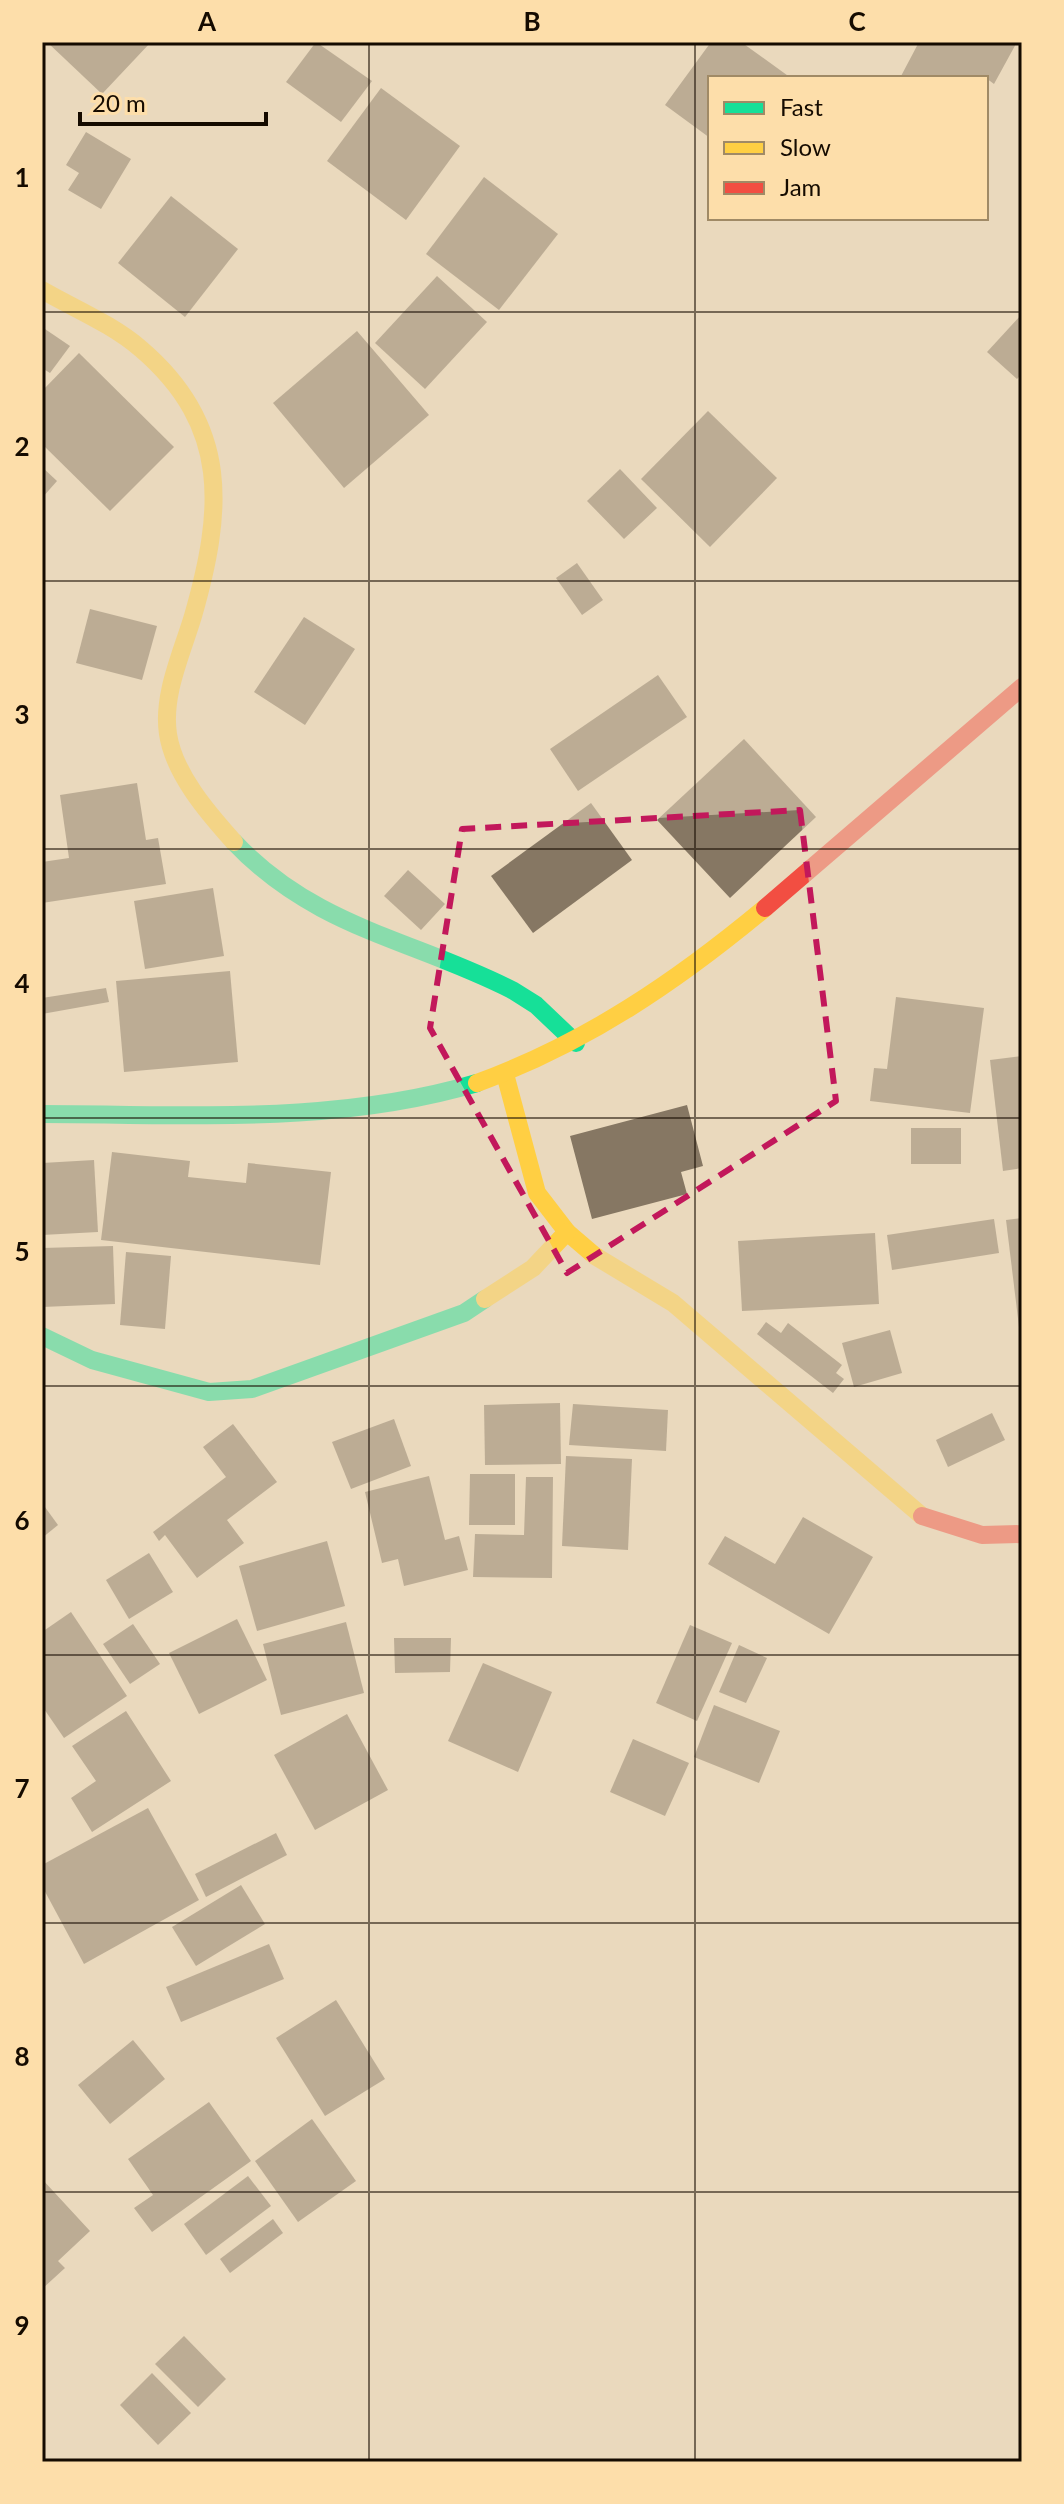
<svg xmlns="http://www.w3.org/2000/svg" width="1064" height="2504" font-family="Lato,sans-serif">
<style>
.building{fill:#867763}
.lines{fill:none;stroke-linecap:round;stroke-linejoin:round}
.fast{stroke:#16e098;stroke-width:18}
.slow{stroke:#ffcf43;stroke-width:18}
.jam{stroke:#f24e42;stroke-width:18}
.marked{fill:none;stroke:#c2185b;stroke-width:6;stroke-dasharray:16 10;stroke-linejoin:round}
.grid{fill:none;stroke:#150b00;stroke-width:2;stroke-opacity:0.55}
.neatline{fill:none;stroke:#150b00;stroke-width:3}
.grid-label{font-size:26px;text-anchor:middle;font-weight:bold;fill:#150b00}
</style>
<rect width="100%" height="100%" fill="#ead9bd"/>
<g class="building">
<path d="M 47,42 L 151,42 L 102,94 Z"/>
<path d="M 316,42 L 372,81 L 341,122 L 286,82 Z"/>
<path d="M 711,42 L 741,42 L 791,78 L 710,78 L 710,138 L 665,105 Z"/>
<path d="M 919,42 L 1017,42 L 994,84 L 986,78 L 900,78 Z"/>
<path d="M 381,88 L 460,146 L 406,220 L 327,161 Z"/>
<path d="M 86,132 L 131,159 L 101,209 L 68,190 L 79,173 L 66,165 Z"/>
<path d="M 484,177 L 558,234 L 499,310 L 426,254 Z"/>
<path d="M 171,196 L 238,249 L 185,317 L 118,263 Z"/>
<path d="M 437,276 L 487,322 L 425,389 L 375,343 Z"/>
<path d="M 1022,314 L 1022,374 L 1017,379 L 987,352 Z"/>
<path d="M 42,327 L 70,346 L 50,373 L 42,368 Z"/>
<path d="M 357,331 L 429,415 L 344,488 L 273,403 Z"/>
<path d="M 79,353 L 174,447 L 110,511 L 42,444 L 42,391 Z"/>
<path d="M 708,411 L 777,478 L 710,547 L 641,479 Z"/>
<path d="M 42,467 L 57,481 L 42,498 Z"/>
<path d="M 620,469 L 657,508 L 624,539 L 587,501 Z"/>
<path d="M 577,563 L 603,600 L 582,615 L 556,578 Z"/>
<path d="M 90,609 L 157,626 L 142,680 L 76,663 Z"/>
<path d="M 304,617 L 355,649 L 305,725 L 254,692 Z"/>
<path d="M 658,675 L 687,717 L 578,791 L 550,749 Z"/>
<path d="M 744,739 L 816,817 L 730,898 L 657,820 Z"/>
<path d="M 137,783 L 146,840 L 158,838 L 166,884 L 42,903 L 42,862 L 69,858 L 60,795 Z"/>
<path d="M 591,803 L 632,860 L 533,933 L 491,876 Z"/>
<path d="M 408,870 L 445,904 L 421,930 L 384,896 Z"/>
<path d="M 213,888 L 224,956 L 145,969 L 134,901 Z"/>
<path d="M 230,971 L 238,1062 L 124,1072 L 116,981 Z"/>
<path d="M 106,988 L 109,1002 L 42,1014 L 42,998 Z"/>
<path d="M 896,997 L 984,1008 L 970,1113 L 870,1101 L 874,1068 L 887,1069 Z"/>
<path d="M 1022,1056 L 1022,1168 L 1003,1171 L 990,1060 Z"/>
<path d="M 687,1105 L 703,1166 L 681,1172 L 687,1194 L 592,1219 L 570,1136 Z"/>
<rect x="911" y="1128" width="50" height="36"/>
<path d="M 112,1152 L 190,1161 L 188,1177 L 246,1183 L 248,1163 L 331,1172 L 320,1265 L 101,1240 Z"/>
<path d="M 94,1160 L 98,1232 L 42,1235 L 42,1163 Z"/>
<path d="M 1022,1218 L 1022,1335 L 1020,1335 L 1006,1220 Z"/>
<path d="M 994,1219 L 999,1253 L 892,1270 L 887,1235 Z"/>
<path d="M 875,1233 L 879,1304 L 742,1311 L 738,1241 Z"/>
<path d="M 113,1246 L 115,1304 L 42,1307 L 42,1248 Z"/>
<path d="M 126,1252 L 171,1256 L 165,1329 L 120,1325 Z"/>
<path d="M 766,1322 L 781,1333 L 788,1323 L 842,1365 L 836,1373 L 844,1379 L 833,1393 L 757,1334 Z"/>
<path d="M 890,1330 L 902,1373 L 854,1387 L 842,1343 Z"/>
<path d="M 560,1403 L 561,1464 L 485,1465 L 484,1405 Z"/>
<path d="M 573,1404 L 668,1410 L 666,1451 L 569,1445 Z"/>
<path d="M 992,1413 L 1005,1440 L 948,1467 L 936,1440 Z"/>
<path d="M 394,1419 L 411,1466 L 351,1489 L 332,1442 Z"/>
<path d="M 233,1424 L 277,1482 L 227,1520 L 244,1543 L 197,1578 L 165,1535 L 159,1541 L 153,1532 L 226,1477 L 203,1447 Z"/>
<path d="M 566,1456 L 632,1459 L 628,1550 L 562,1546 Z"/>
<path d="M 470,1474 L 515,1474 L 515,1525 L 469,1525 Z"/>
<path d="M 429,1476 L 445,1540 L 459,1536 L 468,1570 L 404,1586 L 398,1559 L 382,1563 L 365,1492 Z"/>
<path d="M 526,1477 L 553,1477 L 552,1578 L 473,1577 L 475,1534 L 524,1535 Z"/>
<path d="M 42,1503 L 58,1525 L 42,1538 Z"/>
<path d="M 803,1517 L 873,1557 L 829,1634 L 708,1564 L 725,1536 L 775,1564 Z"/>
<path d="M 327,1541 L 345,1606 L 257,1631 L 239,1566 Z"/>
<path d="M 149,1553 L 173,1592 L 129,1619 L 106,1580 Z"/>
<path d="M 71,1612 L 127,1696 L 64,1738 L 42,1706 L 42,1632 Z"/>
<path d="M 237,1619 L 267,1680 L 199,1714 L 169,1653 Z"/>
<path d="M 346,1622 L 364,1693 L 281,1715 L 263,1644 Z"/>
<path d="M 133,1624 L 160,1664 L 130,1684 L 103,1644 Z"/>
<path d="M 690,1625 L 732,1643 L 697,1721 L 656,1703 Z"/>
<path d="M 394,1638 L 451,1638 L 450,1672 L 395,1673 Z"/>
<path d="M 739,1645 L 767,1658 L 746,1703 L 719,1692 Z"/>
<path d="M 483,1663 L 552,1692 L 518,1772 L 448,1741 Z"/>
<path d="M 714,1705 L 780,1731 L 759,1783 L 694,1757 Z"/>
<path d="M 126,1711 L 171,1781 L 92,1832 L 71,1798 L 96,1781 L 72,1746 Z"/>
<path d="M 347,1714 L 388,1790 L 315,1830 L 274,1755 Z"/>
<path d="M 633,1739 L 689,1763 L 665,1816 L 610,1792 Z"/>
<path d="M 148,1808 L 199,1900 L 84,1964 L 42,1886 L 42,1865 Z"/>
<path d="M 276,1833 L 287,1855 L 206,1897 L 195,1874 Z"/>
<path d="M 241,1885 L 265,1924 L 196,1966 L 172,1927 Z"/>
<path d="M 269,1944 L 284,1979 L 181,2022 L 166,1987 Z"/>
<path d="M 336,2000 L 385,2079 L 325,2116 L 276,2038 Z"/>
<path d="M 133,2040 L 165,2079 L 110,2124 L 78,2085 Z"/>
<path d="M 209,2102 L 251,2161 L 152,2232 L 134,2208 L 153,2195 L 128,2159 Z"/>
<path d="M 312,2119 L 356,2181 L 298,2222 L 255,2161 Z"/>
<path d="M 248,2176 L 271,2206 L 206,2255 L 184,2224 Z"/>
<path d="M 42,2179 L 90,2231 L 58,2261 L 65,2268 L 42,2289 Z"/>
<path d="M 273,2219 L 283,2233 L 230,2273 L 220,2259 Z"/>
<path d="M 184,2336 L 226,2379 L 198,2407 L 155,2364 Z"/>
<path d="M 152,2373 L 191,2413 L 158,2445 L 120,2405 Z"/>
</g>
<g class="lines">
<g class="fast">
<path d="M 234,842 C 315,928 412,939 512,990 L 536,1005 L 576,1043"/>
<path d="M 42,1114 C 187,1114 336,1125 477,1083"/>
<path d="M 42,1336 L 92,1360 L 209,1392 L 252,1389 L 464,1313 L 485,1299"/>
</g>
<g class="slow">
<path d="M 42,290 C 75,309 112,324 141,349 C 231,426 223,511 193,616 C 182,653 162,695 168,734 C 174,774 208,813 234,842"/>
<path d="M 505,1074 L 537,1193 L 567,1232 L 595,1256 L 673,1303 L 922,1516"/>
<path d="M 477,1083 C 586,1043 676,982 765,908"/>
<path d="M 485,1299 L 533,1268 L 567,1232"/>
</g>
<g class="jam">
<path d="M 765,908 L 1022,687"/>
<path d="M 922,1516 L 982,1535 L 1022,1534"/>
</g>
</g>
<path d="M0 0H1064V2504H0ZM 800,810 L 836,1101 L 567,1273 L 430,1028 L 462,829 Z" fill="#ead9bd" fill-opacity=".55" fill-rule="evenodd"/>
<path class="marked" d="M 800,810 L 836,1101 L 567,1273 L 430,1028 L 462,829 Z"/>
<path class="grid" d="M 369,42 L 369,2462M 695,42 L 695,2462M 42,312 L 1022,312M 42,581 L 1022,581M 42,849 L 1022,849M 42,1118 L 1022,1118M 42,1386 L 1022,1386M 42,1655 L 1022,1655M 42,1923 L 1022,1923M 42,2192 L 1022,2192"/>
<rect width="1064" height="2504" fill="none" stroke="#fddeaa" stroke-width="88"/>
<rect x="708" y="76" width="280" height="144" fill="#fddeaa" stroke="#a08a66" stroke-width="2"/>
<rect x="724" y="102" width="40" height="12" fill="#16e098" stroke="#a08a66" stroke-width="2"/>
<text x="780" y="116" font-size="24" fill="#150b00">Fast</text>
<rect x="724" y="142" width="40" height="12" fill="#ffcf43" stroke="#a08a66" stroke-width="2"/>
<text x="780" y="156" font-size="24" fill="#150b00">Slow</text>
<rect x="724" y="182" width="40" height="12" fill="#f24e42" stroke="#a08a66" stroke-width="2"/>
<text x="780" y="196" font-size="24" fill="#150b00">Jam</text>
<path d="M80 112v12h186v-12" fill="none" stroke="#150b00" stroke-width="4"/>
<text x="92" y="112" font-size="24" fill="#150b00" stroke="#fddeaa" stroke-width="6" paint-order="stroke">20 m</text>
<rect x="44" y="44" width="976" height="2416" class="neatline"/>
<g class="grid-label">
<text x="207" y="31">A</text>
<text x="532" y="31">B</text>
<text x="857" y="31">C</text>
<text x="22" y="187">1</text>
<text x="22" y="456">2</text>
<text x="22" y="724">3</text>
<text x="22" y="993">4</text>
<text x="22" y="1261">5</text>
<text x="22" y="1530">6</text>
<text x="22" y="1798">7</text>
<text x="22" y="2066">8</text>
<text x="22" y="2335">9</text>
</g>
</svg>
